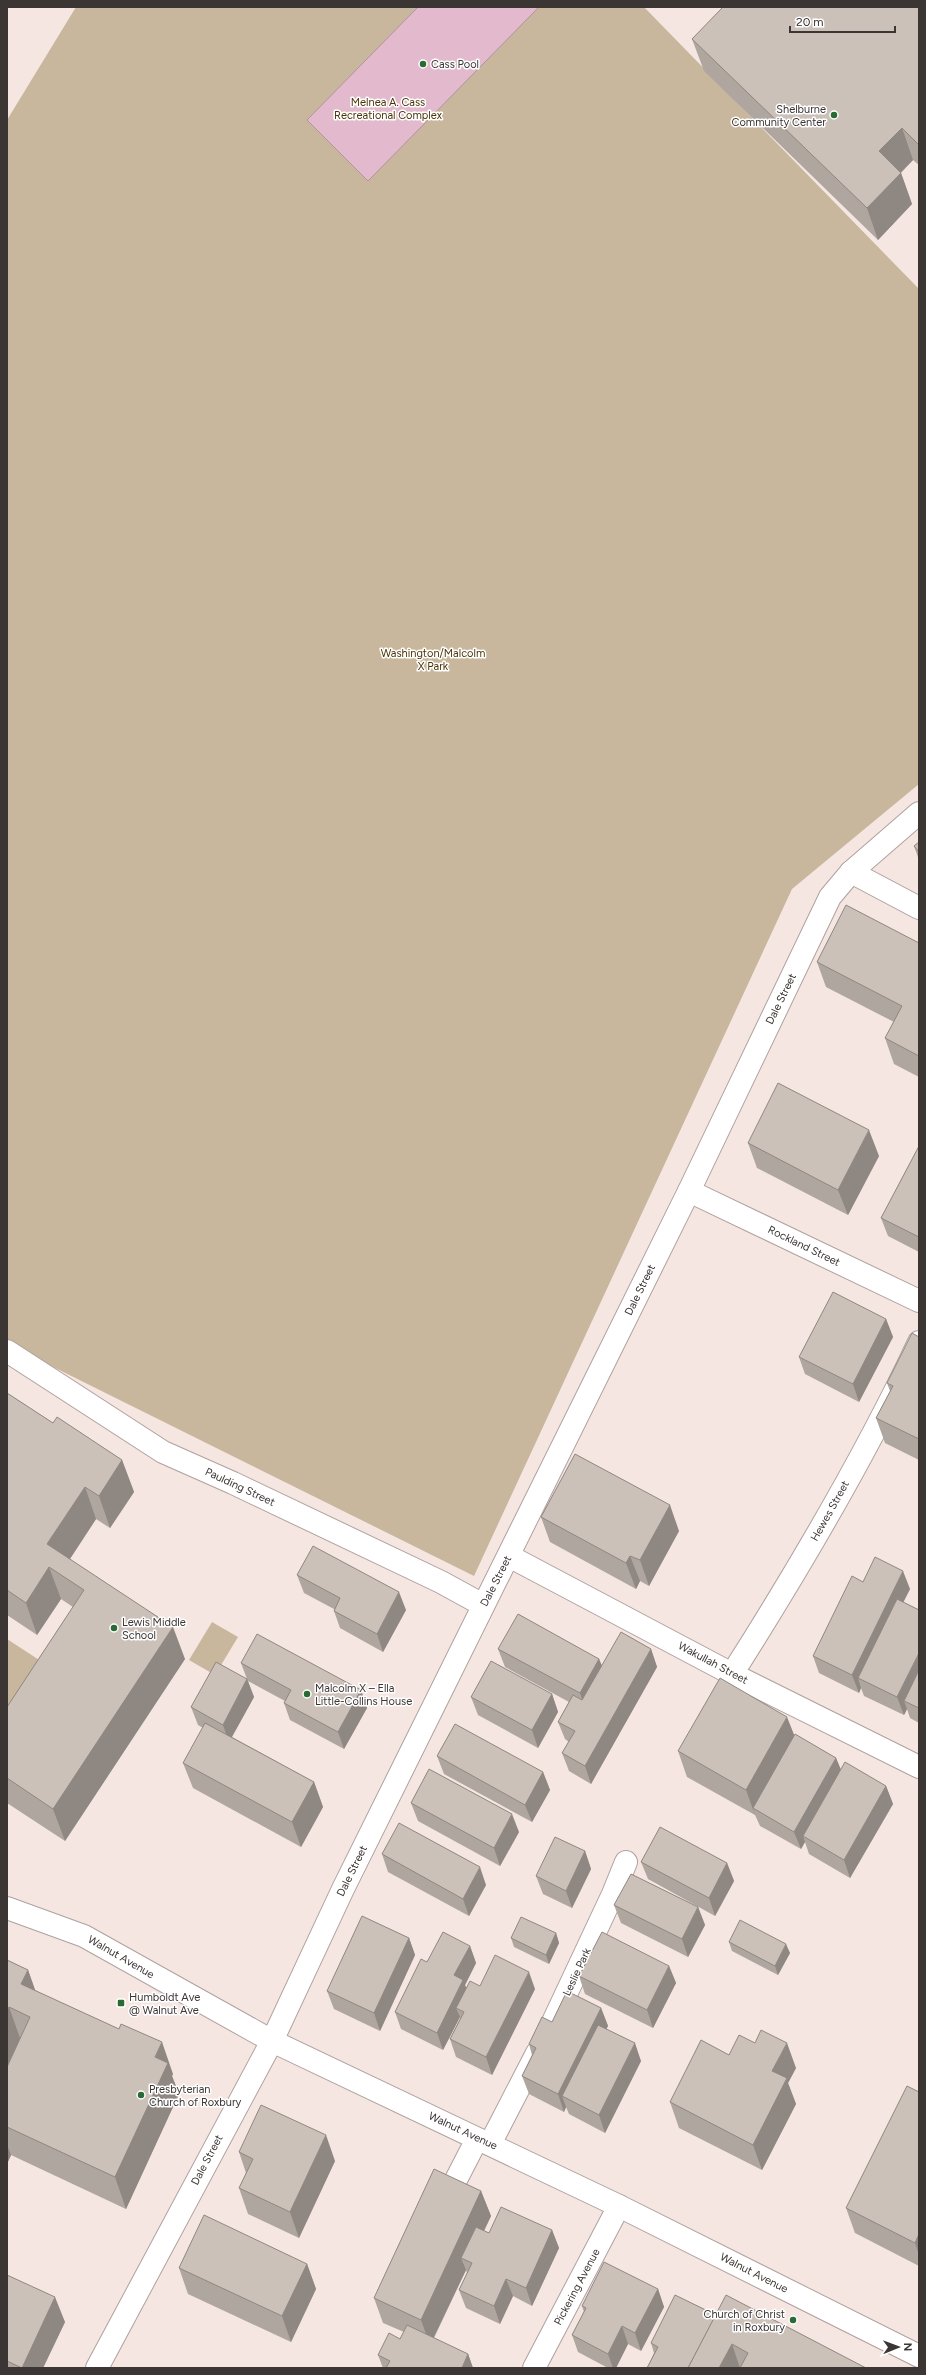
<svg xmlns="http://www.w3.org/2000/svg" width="926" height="2375" font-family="Figtree,sans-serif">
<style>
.green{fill:#c8b79d}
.water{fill:#e3bacd;stroke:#b1929f}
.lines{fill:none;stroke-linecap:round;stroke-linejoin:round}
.pedestrian-casing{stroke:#afa19e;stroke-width:24}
.minor-casing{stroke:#afa19e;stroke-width:24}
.tertiary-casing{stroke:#afa19e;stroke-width:24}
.pedestrian{stroke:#fff;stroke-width:22}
.minor{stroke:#fff;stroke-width:22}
.tertiary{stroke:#fff;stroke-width:22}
.wall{fill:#afa69f}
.shaded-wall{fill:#8f8782}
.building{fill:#ccc1b9;stroke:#8f8782}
.poi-dot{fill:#286b35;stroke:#fff;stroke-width:1.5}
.labels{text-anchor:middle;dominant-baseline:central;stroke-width:3;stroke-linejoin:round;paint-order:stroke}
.poi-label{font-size:11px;fill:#3b3534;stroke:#fff;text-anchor:start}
.park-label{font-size:11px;fill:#4b3507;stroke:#fff}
.street-label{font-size:11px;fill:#3b3534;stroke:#fff}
</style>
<rect width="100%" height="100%" fill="#f5e6e2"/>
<g class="green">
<path d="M 76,7 L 644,7 L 919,289 L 919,784 L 792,889 L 474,1576 L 7,1344 L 7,120 Z"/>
<path d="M 212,1622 L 238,1637 L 215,1675 L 189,1660 Z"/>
<path d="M 7,1639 L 53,1669 L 7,1741 Z"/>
</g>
<path class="water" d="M 418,7 L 539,7 L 368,181 L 307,120 Z"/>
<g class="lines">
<defs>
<path id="pedestrian" d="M 443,2205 L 477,2139"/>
<g id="minor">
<path d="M 851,872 L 919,908"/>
<path d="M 689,1191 L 919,1301"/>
<path d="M 7,1351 L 163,1452 L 233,1483 L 441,1582 L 483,1605"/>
<path d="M 509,1556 L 732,1674 L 919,1767"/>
<path d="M 732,1674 C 800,1567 865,1457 919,1342"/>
<path d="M 552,2024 L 613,1894 L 626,1862"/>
<path d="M 490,2144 L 537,2053"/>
<path d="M 97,2368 L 272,2041"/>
<path d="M 534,2368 L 619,2206"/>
</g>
<g id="tertiary">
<path d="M 7,1908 L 84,1936 L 272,2041 L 619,2206 L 919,2356"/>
<path d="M 272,2041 L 343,1889 L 689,1191 L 830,897 L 851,872 L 919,813"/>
</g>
</defs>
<use href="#pedestrian" class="pedestrian-casing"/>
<use href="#minor" class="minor-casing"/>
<use href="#tertiary" class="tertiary-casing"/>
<use href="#pedestrian" class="pedestrian"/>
<use href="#minor" class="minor"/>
<use href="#tertiary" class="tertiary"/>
</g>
<g class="wall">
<path d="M 919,7 L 919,165 L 913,160 L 901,173 L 912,204 L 878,240 L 704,71 L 692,39 Z"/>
<path d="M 919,842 L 919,860 L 914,846 Z"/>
<path d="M 919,943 L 919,1077 L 894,1064 L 885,1038 L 894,1022 L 826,987 L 817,962 Z"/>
<path d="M 748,1143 L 879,1156 L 848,1215 L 757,1168 Z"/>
<path d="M 919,1146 L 919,1252 L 888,1236 L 881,1218 Z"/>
<path d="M 886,1319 L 893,1337 L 859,1402 L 805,1374 L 799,1357 Z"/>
<path d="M 919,1337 L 919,1460 L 885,1443 L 876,1418 L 890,1391 L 887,1383 Z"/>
<path d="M 7,1393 L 53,1423 L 122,1460 L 134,1492 L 110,1528 L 96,1519 L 70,1559 L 185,1659 L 65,1841 L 7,1803 L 7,1707 L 73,1607 L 61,1599 L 37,1635 L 7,1615 Z"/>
<path d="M 541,1517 L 679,1531 L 649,1586 L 640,1581 L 636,1589 L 550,1542 Z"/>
<path d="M 297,1575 L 406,1610 L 383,1652 L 340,1628 L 334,1611 L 334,1609 L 304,1593 Z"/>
<path d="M 863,1582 L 910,1589 L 903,1602 L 919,1610 L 919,1723 L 910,1718 L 907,1709 L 904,1715 L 864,1696 L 861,1688 L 859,1693 L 819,1673 L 813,1656 Z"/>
<path d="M 498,1649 L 599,1659 L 602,1666 L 651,1649 L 657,1667 L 591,1784 L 569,1771 L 562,1753 L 569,1742 L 565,1739 L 558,1722 L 569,1702 L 505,1667 Z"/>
<path d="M 241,1663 L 361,1690 L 367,1708 L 344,1749 L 290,1720 L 284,1703 L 285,1701 L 248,1681 L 254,1697 L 232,1737 L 314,1782 L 323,1807 L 301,1847 L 193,1788 L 183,1763 L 203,1728 L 198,1725 L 191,1707 L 247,1679 Z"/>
<path d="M 552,1694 L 558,1712 L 538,1748 L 478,1715 L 471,1697 Z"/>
<path d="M 794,1735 L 836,1758 L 841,1770 L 886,1786 L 893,1804 L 850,1878 L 809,1854 L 805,1842 L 801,1849 L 760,1826 L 755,1815 L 687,1777 L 678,1751 Z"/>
<path d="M 437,1756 L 543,1772 L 550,1790 L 532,1822 L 444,1774 Z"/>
<path d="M 411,1803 L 519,1832 L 500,1866 L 418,1821 Z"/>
<path d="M 585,1851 L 591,1869 L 572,1908 L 543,1894 L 536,1876 Z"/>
<path d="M 382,1854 L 486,1885 L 469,1916 L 388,1872 Z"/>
<path d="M 641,1862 L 727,1863 L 734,1881 L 715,1916 L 648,1879 Z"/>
<path d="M 614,1905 L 698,1907 L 705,1925 L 688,1957 L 621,1923 Z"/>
<path d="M 556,1933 L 559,1943 L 549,1964 L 514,1947 L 511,1938 Z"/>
<path d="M 409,1938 L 415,1955 L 380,2031 L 334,2009 L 327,1991 Z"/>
<path d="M 729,1942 L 790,1953 L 778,1975 L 732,1951 Z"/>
<path d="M 470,1946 L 476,1963 L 465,1985 L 466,1988 L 480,1986 L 535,1989 L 492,2075 L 456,2057 L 450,2039 L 460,2019 L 460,2017 L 443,2050 L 401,2029 L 395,2012 L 427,1962 Z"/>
<path d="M 7,1960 L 28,1970 L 35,1990 L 173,2074 L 172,2076 L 179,2094 L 126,2209 L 11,2155 L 7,2164 Z"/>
<path d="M 669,1966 L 676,1983 L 653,2028 L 585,1994 L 579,1976 Z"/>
<path d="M 601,2008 L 608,2026 L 606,2029 L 641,2061 L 605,2133 L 569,2114 L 566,2107 L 564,2112 L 529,2094 L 522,2076 L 532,2055 L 529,2044 L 552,2022 Z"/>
<path d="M 729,2055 L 796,2068 L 788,2083 L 796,2104 L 762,2170 L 679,2128 L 670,2102 Z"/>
<path d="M 919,2092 L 919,2266 L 855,2233 L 846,2208 Z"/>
<path d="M 239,2152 L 335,2161 L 299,2238 L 248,2214 L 239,2188 L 246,2173 Z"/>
<path d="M 481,2191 L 491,2216 L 484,2231 L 489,2233 L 552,2230 L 559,2248 L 532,2306 L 513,2296 L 500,2324 L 466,2308 L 459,2290 L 467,2273 L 466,2270 L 434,2338 L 468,2354 L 473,2368 L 383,2368 L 378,2355 L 400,2339 L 404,2332 L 383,2323 L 374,2298 Z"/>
<path d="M 307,2264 L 316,2289 L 291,2342 L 188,2294 L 179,2268 Z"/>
<path d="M 7,2275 L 65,2322 L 43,2368 L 7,2368 Z"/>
<path d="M 658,2289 L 664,2307 L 641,2351 L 628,2344 L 616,2368 L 608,2368 L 578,2352 L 572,2335 L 584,2312 L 582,2306 Z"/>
<path d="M 716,2315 L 866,2368 L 647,2368 L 654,2353 L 651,2343 Z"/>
</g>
<g class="shaded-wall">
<path d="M 902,128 L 913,160 L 890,183 L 879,151 Z"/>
<path d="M 901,173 L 912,204 L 878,240 L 867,208 Z"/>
<path d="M 869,1130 L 879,1156 L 848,1215 L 838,1190 Z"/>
<path d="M 886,1319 L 893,1337 L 859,1402 L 853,1384 Z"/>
<path d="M 122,1460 L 134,1492 L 110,1528 L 99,1496 Z"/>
<path d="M 85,1487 L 96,1519 L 60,1574 L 47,1544 Z"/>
<path d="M 670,1505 L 679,1531 L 649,1586 L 640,1560 Z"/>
<path d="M 630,1556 L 640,1581 L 636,1589 L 626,1563 Z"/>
<path d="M 49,1567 L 61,1599 L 37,1635 L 26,1603 Z"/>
<path d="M 903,1571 L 910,1589 L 864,1681 L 858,1678 L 861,1688 L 859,1693 L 852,1675 Z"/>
<path d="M 399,1592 L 406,1610 L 383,1652 L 377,1634 Z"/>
<path d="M 173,1627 L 185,1659 L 65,1841 L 53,1809 Z"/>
<path d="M 651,1649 L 657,1667 L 591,1784 L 585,1766 Z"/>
<path d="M 919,1653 L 919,1684 L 904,1701 L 907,1709 L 904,1715 L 897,1697 Z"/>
<path d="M 599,1659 L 606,1676 L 586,1711 L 580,1693 Z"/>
<path d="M 247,1679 L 254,1697 L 229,1742 L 223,1725 Z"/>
<path d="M 361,1690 L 367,1708 L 344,1749 L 338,1732 Z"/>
<path d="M 552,1694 L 558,1712 L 538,1748 L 532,1730 Z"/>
<path d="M 787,1717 L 797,1742 L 753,1808 L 755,1815 L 746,1790 Z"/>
<path d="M 836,1758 L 843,1775 L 803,1836 L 805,1842 L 801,1849 L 794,1832 Z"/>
<path d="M 543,1772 L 550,1790 L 532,1822 L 525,1805 Z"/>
<path d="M 314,1782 L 323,1807 L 301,1847 L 292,1822 Z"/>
<path d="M 886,1786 L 893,1804 L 850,1878 L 844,1860 Z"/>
<path d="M 512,1814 L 519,1832 L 500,1866 L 494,1848 Z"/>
<path d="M 585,1851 L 591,1869 L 572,1908 L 566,1891 Z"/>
<path d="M 727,1863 L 734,1881 L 715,1916 L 709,1898 Z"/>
<path d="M 480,1867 L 486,1885 L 469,1916 L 463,1899 Z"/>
<path d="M 698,1907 L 705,1925 L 688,1957 L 682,1939 Z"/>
<path d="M 556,1933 L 559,1943 L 549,1964 L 546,1955 Z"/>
<path d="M 409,1938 L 415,1955 L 380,2031 L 374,2013 Z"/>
<path d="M 786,1944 L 790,1953 L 778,1975 L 775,1966 Z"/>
<path d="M 470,1946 L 476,1963 L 465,1985 L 470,1997 L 456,2008 L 460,2017 L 443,2050 L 437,2033 L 454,1975 Z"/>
<path d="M 669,1966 L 676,1983 L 653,2028 L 647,2010 Z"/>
<path d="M 28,1970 L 39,2001 L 21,1984 Z"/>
<path d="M 529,1972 L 535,1989 L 492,2075 L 486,2057 Z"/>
<path d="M 9,2007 L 20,2038 L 7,2067 L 7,2011 Z"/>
<path d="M 601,2008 L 608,2026 L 570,2100 L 562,2096 L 566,2107 L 564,2112 L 558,2094 Z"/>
<path d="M 162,2042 L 173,2074 L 172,2076 L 179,2094 L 126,2209 L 115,2177 L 155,2057 Z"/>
<path d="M 635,2043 L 641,2061 L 605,2133 L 599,2115 Z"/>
<path d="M 787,2043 L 796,2068 L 788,2083 L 796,2104 L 762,2170 L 753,2145 L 772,2071 Z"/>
<path d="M 326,2135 L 335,2161 L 299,2238 L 290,2212 Z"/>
<path d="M 7,2145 L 11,2155 L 7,2164 Z"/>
<path d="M 481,2191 L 491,2216 L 469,2262 L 461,2258 L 466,2270 L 430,2345 L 421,2320 Z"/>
<path d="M 552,2230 L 559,2248 L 532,2306 L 526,2288 Z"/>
<path d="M 919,2234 L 919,2255 L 915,2243 Z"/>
<path d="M 307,2264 L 316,2289 L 291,2342 L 282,2316 Z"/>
<path d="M 506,2279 L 513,2296 L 500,2324 L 494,2306 Z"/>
<path d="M 658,2289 L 664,2307 L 641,2351 L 635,2333 Z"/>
<path d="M 55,2297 L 65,2322 L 43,2368 L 22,2368 Z"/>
<path d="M 622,2326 L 628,2344 L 616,2368 L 613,2368 L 608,2354 Z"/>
<path d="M 732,2344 L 740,2368 L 719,2368 Z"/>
<path d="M 468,2354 L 473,2368 L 462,2368 Z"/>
</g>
<g class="building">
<path d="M 723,7 L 919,7 L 919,145 L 902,128 L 879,151 L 901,173 L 867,208 L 692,39 Z"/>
<path d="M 919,842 L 919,852 L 914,846 Z"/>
<path d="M 846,905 L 919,943 L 919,1056 L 885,1038 L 902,1006 L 817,962 Z"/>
<path d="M 778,1083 L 869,1130 L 838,1190 L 748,1143 Z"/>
<path d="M 919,1146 L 919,1237 L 881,1218 Z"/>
<path d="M 833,1292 L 886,1319 L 853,1384 L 799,1357 Z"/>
<path d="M 912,1333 L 919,1337 L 919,1439 L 876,1418 L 893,1386 L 887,1383 Z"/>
<path d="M 7,1393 L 53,1423 L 57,1417 L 122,1460 L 99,1496 L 85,1487 L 47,1544 L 173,1627 L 53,1809 L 7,1778 L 7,1707 L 84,1590 L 49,1567 L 26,1603 L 7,1590 Z"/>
<path d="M 575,1454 L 670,1505 L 640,1560 L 630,1556 L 626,1563 L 541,1517 Z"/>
<path d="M 313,1546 L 399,1592 L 377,1634 L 334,1611 L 340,1598 L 297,1575 Z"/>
<path d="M 875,1557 L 903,1571 L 852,1675 L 813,1656 L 852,1576 L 863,1582 Z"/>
<path d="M 897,1599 L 919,1610 L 919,1653 L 897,1697 L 858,1678 Z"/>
<path d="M 518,1614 L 599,1659 L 580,1693 L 498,1649 Z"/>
<path d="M 621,1632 L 651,1649 L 585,1766 L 562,1753 L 575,1731 L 558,1722 L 573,1695 L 582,1700 Z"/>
<path d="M 257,1634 L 361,1690 L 338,1732 L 284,1703 L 291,1690 L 241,1663 Z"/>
<path d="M 491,1661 L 552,1694 L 532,1730 L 471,1697 Z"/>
<path d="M 216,1662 L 247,1679 L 223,1725 L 191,1707 Z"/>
<path d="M 919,1670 L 919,1708 L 904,1701 Z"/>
<path d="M 720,1678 L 787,1717 L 746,1790 L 678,1751 Z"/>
<path d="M 205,1723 L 314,1782 L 292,1822 L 183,1763 Z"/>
<path d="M 455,1724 L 543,1772 L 525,1805 L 437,1756 Z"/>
<path d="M 795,1734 L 836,1758 L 794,1832 L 753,1808 Z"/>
<path d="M 845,1762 L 886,1786 L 844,1860 L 803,1836 Z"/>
<path d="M 429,1769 L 512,1814 L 494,1848 L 411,1803 Z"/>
<path d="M 399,1823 L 480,1867 L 463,1899 L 382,1854 Z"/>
<path d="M 660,1827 L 727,1863 L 709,1898 L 641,1862 Z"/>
<path d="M 555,1837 L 585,1851 L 566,1891 L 536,1876 Z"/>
<path d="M 631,1874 L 698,1907 L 682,1939 L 614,1905 Z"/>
<path d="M 362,1916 L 409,1938 L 374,2013 L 327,1991 Z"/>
<path d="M 521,1917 L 556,1933 L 546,1955 L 511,1938 Z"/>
<path d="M 740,1920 L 786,1944 L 775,1966 L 729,1942 Z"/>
<path d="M 443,1932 L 470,1946 L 454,1975 L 463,1980 L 437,2033 L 395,2012 L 421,1959 L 427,1962 Z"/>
<path d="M 602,1932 L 669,1966 L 647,2010 L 579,1976 Z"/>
<path d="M 495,1955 L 529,1972 L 486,2057 L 450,2039 L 464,2012 L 456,2008 L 470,1981 L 480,1986 Z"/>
<path d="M 7,1960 L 28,1970 L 21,1984 L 119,2029 L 121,2024 L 162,2042 L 155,2057 L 168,2063 L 115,2177 L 7,2127 L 7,2067 L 30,2017 L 9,2007 L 7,2011 Z"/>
<path d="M 567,1991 L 601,2008 L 558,2094 L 522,2076 L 536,2048 L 529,2044 L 542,2017 L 552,2022 Z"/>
<path d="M 598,2025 L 635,2043 L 599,2115 L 562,2096 Z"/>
<path d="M 761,2030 L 787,2043 L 772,2071 L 787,2078 L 753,2145 L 670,2102 L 701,2040 L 729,2055 L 739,2035 L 755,2043 Z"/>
<path d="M 907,2086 L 919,2092 L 919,2234 L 915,2243 L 846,2208 Z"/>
<path d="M 261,2105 L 326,2135 L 290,2212 L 239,2188 L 253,2159 L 239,2152 Z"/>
<path d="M 434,2169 L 481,2191 L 421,2320 L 374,2298 Z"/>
<path d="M 501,2207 L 552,2230 L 526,2288 L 506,2279 L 494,2306 L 459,2290 L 472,2263 L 461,2258 L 476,2227 L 489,2233 Z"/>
<path d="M 204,2215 L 307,2264 L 282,2316 L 179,2268 Z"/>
<path d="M 604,2262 L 658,2289 L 635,2333 L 622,2326 L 608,2354 L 572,2335 L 586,2308 L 582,2306 Z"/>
<path d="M 7,2275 L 55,2297 L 22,2368 L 7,2361 Z"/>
<path d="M 675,2295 L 716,2315 L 688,2368 L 647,2368 L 658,2347 L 651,2343 Z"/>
<path d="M 726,2295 L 866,2368 L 740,2368 L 748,2353 L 732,2344 L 719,2368 L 688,2368 Z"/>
<path d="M 407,2325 L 468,2354 L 462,2368 L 386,2368 L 390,2361 L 378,2355 L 389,2333 L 400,2339 Z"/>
</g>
<g class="poi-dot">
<circle cx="423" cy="64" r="4"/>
<circle cx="834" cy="115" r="4"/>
<circle cx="114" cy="1628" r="4"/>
<circle cx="307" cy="1694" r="4"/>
<rect x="117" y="1999" width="8" height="8" rx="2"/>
<circle cx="141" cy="2095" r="4"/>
<circle cx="793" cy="2320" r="4"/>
</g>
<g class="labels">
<g class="poi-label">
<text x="431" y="64">Cass Pool</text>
<text x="826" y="109" text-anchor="end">Shelburne<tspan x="826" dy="13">Community Center</tspan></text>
<text x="122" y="1622">Lewis Middle<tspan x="122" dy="13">School</tspan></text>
<text x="315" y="1688">Malcolm X – Ella<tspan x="315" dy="13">Little-Collins House</tspan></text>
<text x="129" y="1997">Humboldt Ave<tspan x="129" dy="13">@ Walnut Ave</tspan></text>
<text x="149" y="2089">Presbyterian<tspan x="149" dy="13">Church of Roxbury</tspan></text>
<text x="785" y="2314" text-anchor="end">Church of Christ<tspan x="785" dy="13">in Roxbury</tspan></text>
</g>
<g class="park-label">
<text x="388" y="102">Melnea A. Cass<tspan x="388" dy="13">Recreational Complex</tspan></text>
<text x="433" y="653">Washington/Malcolm<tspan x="433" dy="13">X Park</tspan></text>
</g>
<g class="street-label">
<text transform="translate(781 999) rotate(-64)">Dale Street</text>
<text transform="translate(804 1246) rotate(26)">Rockland Street</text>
<text transform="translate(640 1290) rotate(-64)">Dale Street</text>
<text transform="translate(240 1487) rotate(25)">Paulding Street</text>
<text transform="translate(830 1511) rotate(-61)">Hewes Street</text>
<text transform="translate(496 1581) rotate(-63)">Dale Street</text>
<text transform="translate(713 1663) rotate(28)">Wakullah Street</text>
<text transform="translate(352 1871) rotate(-64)">Dale Street</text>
<text transform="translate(121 1957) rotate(30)">Walnut Avenue</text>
<text transform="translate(577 1972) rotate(-65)">Leslie Park</text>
<text transform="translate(463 2131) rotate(25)">Walnut Avenue</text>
<text transform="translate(207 2160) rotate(-62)">Dale Street</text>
<text transform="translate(754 2273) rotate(27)">Walnut Avenue</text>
<text transform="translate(577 2287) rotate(-62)">Pickering Avenue</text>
</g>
</g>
<rect width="926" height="2375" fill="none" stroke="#3b3534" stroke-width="16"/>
<g transform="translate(898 2347) rotate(89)" stroke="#ffffff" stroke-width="3" paint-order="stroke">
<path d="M0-3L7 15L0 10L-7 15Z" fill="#3b3534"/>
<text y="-6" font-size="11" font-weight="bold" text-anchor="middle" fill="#3b3534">N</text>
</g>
<path d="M790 26v6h105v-6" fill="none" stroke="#3b3534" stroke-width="2"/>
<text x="796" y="26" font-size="12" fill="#3b3534" stroke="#ffffff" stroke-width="3" paint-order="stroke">20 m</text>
</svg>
